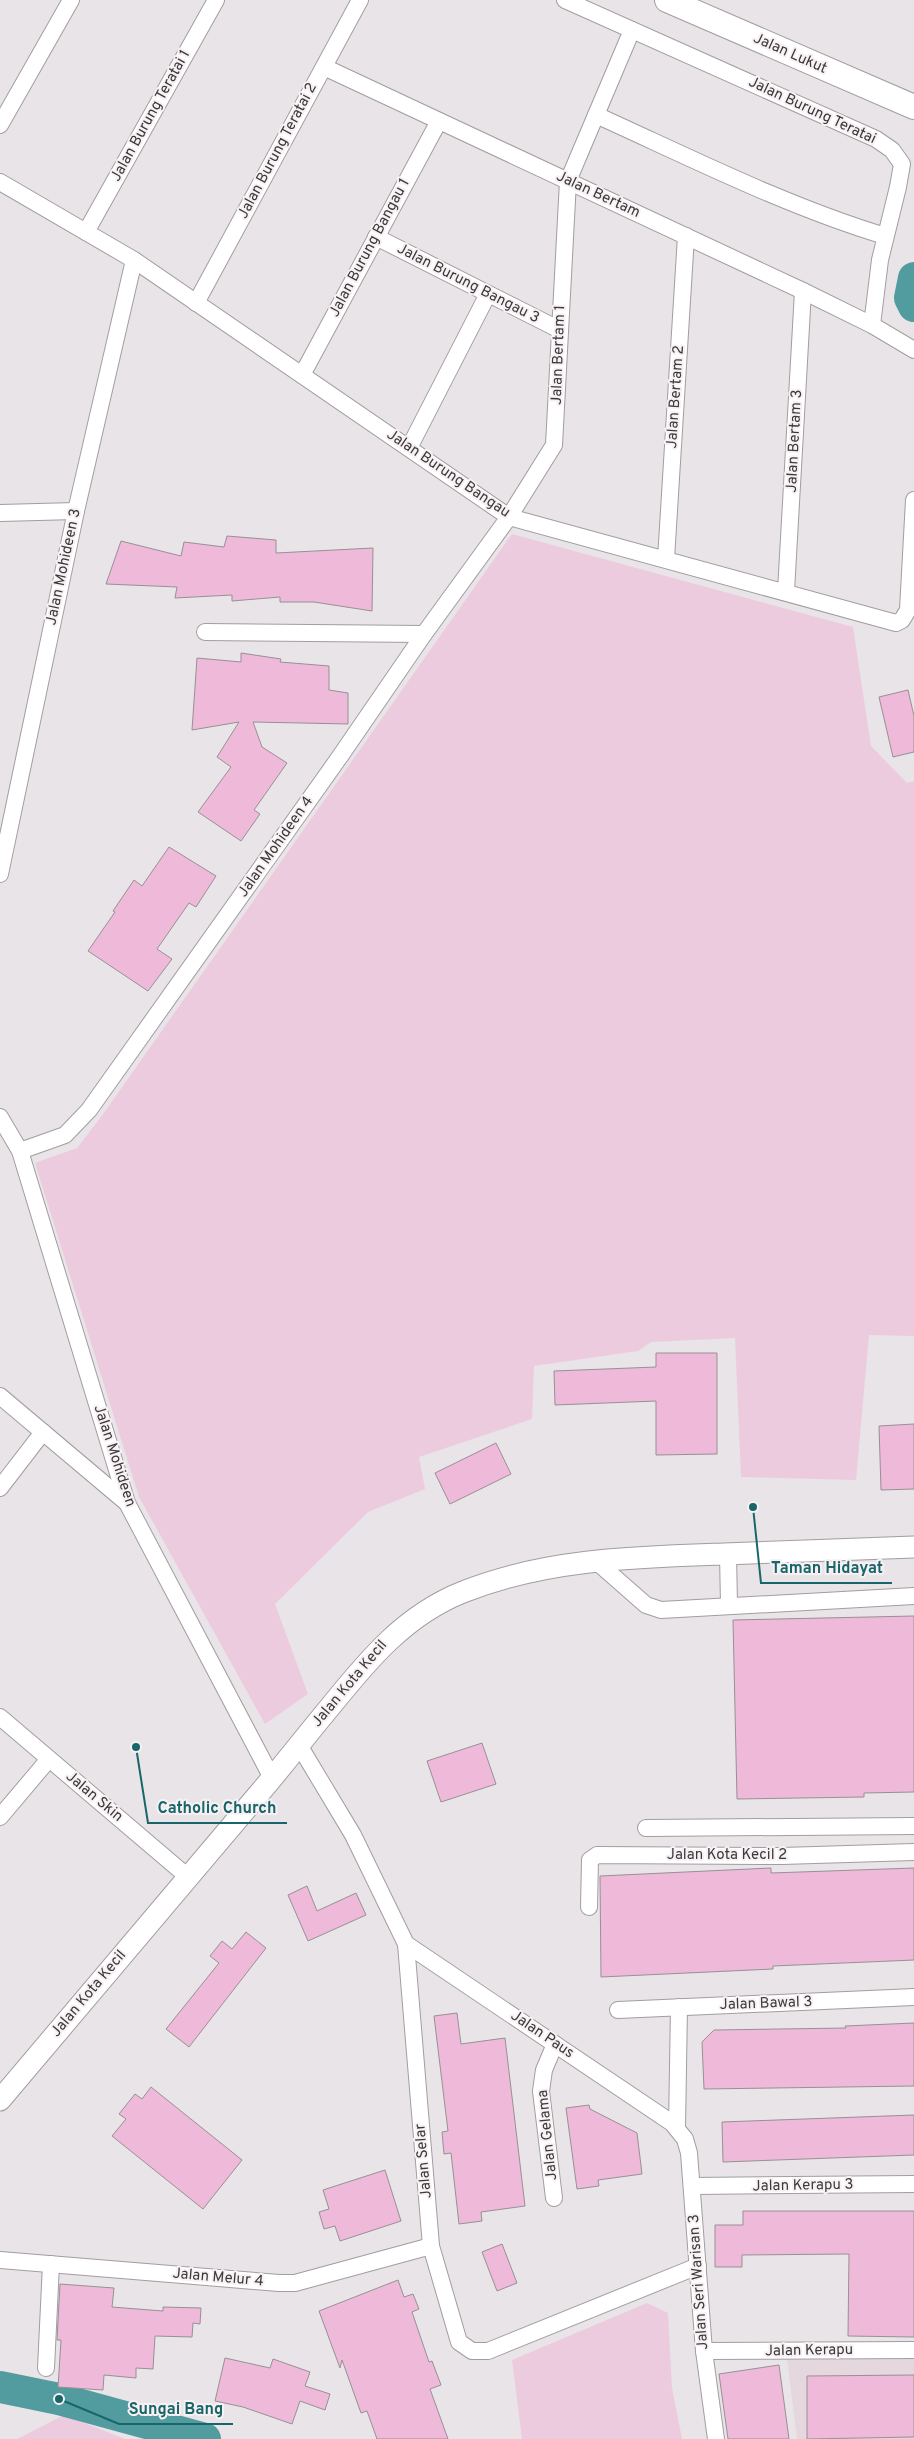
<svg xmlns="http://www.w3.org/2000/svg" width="914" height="2439" font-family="Overpass,sans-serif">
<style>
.built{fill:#e4d7de}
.green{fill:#edcbdf}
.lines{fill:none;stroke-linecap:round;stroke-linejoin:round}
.river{stroke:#529ca0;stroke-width:32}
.building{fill:#efb9d9;stroke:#969194}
.minor-casing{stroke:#a29da0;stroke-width:18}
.tertiary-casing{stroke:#a29da0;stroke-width:23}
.secondary-casing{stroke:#a29da0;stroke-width:26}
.minor{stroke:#fff;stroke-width:16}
.tertiary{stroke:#fff;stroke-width:21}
.secondary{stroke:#fff;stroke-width:24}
.labels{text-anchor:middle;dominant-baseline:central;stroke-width:4;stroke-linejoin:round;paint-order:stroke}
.street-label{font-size:15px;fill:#3b393a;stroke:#f7f1f4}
.leader{fill:none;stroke:#18666a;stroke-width:2}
.callout-dot{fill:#18666a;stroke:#f7f1f4;stroke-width:2}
.callout-label{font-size:16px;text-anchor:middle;font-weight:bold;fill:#18666a;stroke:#f7f1f4;stroke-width:4;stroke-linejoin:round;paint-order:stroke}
</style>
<rect width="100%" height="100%" fill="#e9e4e7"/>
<path class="built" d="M 914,2342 L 914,2439 L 797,2439 L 785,2343 Z"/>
<g class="green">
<path d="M 512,534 L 853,627 L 871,746 L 907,783 L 914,781 L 914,1336 L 869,1335 L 856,1480 L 741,1477 L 735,1338 L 651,1342 L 638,1351 L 534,1366 L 532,1419 L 419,1457 L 425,1489 L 368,1512 L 275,1604 L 308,1694 L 265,1724 L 139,1497 L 35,1163 L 77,1148 L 101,1117 Z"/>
<path d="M 647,2303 L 668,2313 L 672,2388 L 682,2439 L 522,2439 L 512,2360 Z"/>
<path d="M 64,2415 L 125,2439 L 17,2439 Z"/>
</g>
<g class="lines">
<g class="river">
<path d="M 914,278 L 910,298 L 914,306"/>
<path d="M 0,2387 L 59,2399 L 205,2439"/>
</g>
</g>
<g class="building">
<path d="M 227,536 L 276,540 L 276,553 L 373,548 L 372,611 L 314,602 L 280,602 L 280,597 L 232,601 L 232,595 L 175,598 L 177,587 L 106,584 L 121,541 L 181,556 L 184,542 L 224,547 Z"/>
<path d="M 241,653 L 281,659 L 280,662 L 329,666 L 329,690 L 348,693 L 348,724 L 253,722 L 262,747 L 287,763 L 254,810 L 260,814 L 241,841 L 198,812 L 231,767 L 217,757 L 239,722 L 192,730 L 197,658 L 241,662 Z"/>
<path d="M 908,690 L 914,716 L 914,752 L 893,757 L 879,697 Z"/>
<path d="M 169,847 L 216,876 L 196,907 L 189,903 L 157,949 L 172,959 L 148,991 L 88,951 L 115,912 L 113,911 L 134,880 L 142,886 Z"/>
<path d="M 656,1353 L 717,1353 L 717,1454 L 656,1455 L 656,1401 L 555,1405 L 554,1371 L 656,1367 Z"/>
<path d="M 914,1424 L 914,1489 L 881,1490 L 879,1426 Z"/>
<path d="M 496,1443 L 511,1474 L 450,1504 L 435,1473 Z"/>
<path d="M 914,1616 L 914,1792 L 864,1793 L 864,1797 L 737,1799 L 733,1620 Z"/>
<path d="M 482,1743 L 496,1784 L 441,1802 L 427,1761 Z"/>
<path d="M 771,1868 L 771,1873 L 914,1868 L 914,1960 L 773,1966 L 773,1969 L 601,1977 L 600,1876 Z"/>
<path d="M 307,1886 L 317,1911 L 356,1893 L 366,1915 L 308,1941 L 288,1895 Z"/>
<path d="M 246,1932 L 266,1948 L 189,2047 L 166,2029 L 219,1963 L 210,1956 L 222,1941 L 232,1949 Z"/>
<path d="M 457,2013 L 461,2044 L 505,2038 L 525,2206 L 481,2212 L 482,2221 L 459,2224 L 451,2153 L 444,2154 L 442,2132 L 448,2131 L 434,2016 Z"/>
<path d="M 914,2023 L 914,2086 L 704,2089 L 702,2042 L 714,2030 L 846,2028 L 845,2026 Z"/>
<path d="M 151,2087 L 242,2160 L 203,2209 L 112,2136 L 126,2119 L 119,2114 L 135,2094 L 142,2099 Z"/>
<path d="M 589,2105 L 590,2109 L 637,2133 L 642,2174 L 598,2180 L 599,2186 L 577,2189 L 566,2108 Z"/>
<path d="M 914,2115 L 914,2155 L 723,2162 L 722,2122 Z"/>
<path d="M 385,2170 L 401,2221 L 340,2241 L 335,2226 L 324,2229 L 319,2212 L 329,2209 L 323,2190 Z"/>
<path d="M 743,2211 L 914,2211 L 914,2337 L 848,2336 L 849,2254 L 742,2255 L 742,2267 L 715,2267 L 715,2225 L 743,2225 Z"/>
<path d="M 502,2244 L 517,2283 L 497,2291 L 482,2252 Z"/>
<path d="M 398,2280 L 404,2297 L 413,2294 L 419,2309 L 412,2312 L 429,2362 L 432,2361 L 441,2385 L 430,2389 L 448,2439 L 377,2439 L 367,2411 L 361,2413 L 342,2360 L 340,2368 L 319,2311 Z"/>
<path d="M 60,2284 L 114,2288 L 112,2307 L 163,2311 L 163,2307 L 201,2308 L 200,2324 L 193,2323 L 192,2337 L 155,2336 L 153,2369 L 136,2368 L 136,2378 L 104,2375 L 103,2390 L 58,2387 L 61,2340 L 57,2340 Z"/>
<path d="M 225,2358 L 270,2368 L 273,2359 L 310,2372 L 305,2386 L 330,2394 L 325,2410 L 300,2401 L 292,2424 L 243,2407 L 215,2401 Z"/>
<path d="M 779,2365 L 789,2439 L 728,2439 L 719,2374 Z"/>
<path d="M 914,2375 L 914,2437 L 807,2439 L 807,2376 Z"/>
</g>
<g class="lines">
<defs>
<g id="minor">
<path d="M 565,0 L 876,139 L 892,150 L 902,164 L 898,187 L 880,260 L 872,325"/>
<path d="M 324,67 L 803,291 L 872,325 L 914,350"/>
<path d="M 596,115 C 691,158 786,206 885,236"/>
<path d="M 0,125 L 71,0"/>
<path d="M 0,182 L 134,260 L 509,517 L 896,623 L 902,620 L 908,610 L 914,500"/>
<path d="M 86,232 L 216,0"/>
<path d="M 376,237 L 560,330"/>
<path d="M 196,303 L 360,0"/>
<path d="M 302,375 L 439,121"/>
<path d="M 409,448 L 488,294"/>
<path d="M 0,513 L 76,511"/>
<path d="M 666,559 L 686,236"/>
<path d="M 786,591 L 803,291"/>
<path d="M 205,632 L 424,634"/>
<path d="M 0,874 L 76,511 L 134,260"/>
<path d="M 0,1117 L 20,1151 L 127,1503 L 272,1778"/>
<path d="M 20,1151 L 65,1135 L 89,1110 L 341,755 L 424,634 L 509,517 L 554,445 L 568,181 L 632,30"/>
<path d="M 0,1396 L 127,1503"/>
<path d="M 0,1488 L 43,1432"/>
<path d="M 728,1554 L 729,1605"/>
<path d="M 597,1562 L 646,1605 L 661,1610 L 914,1596"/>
<path d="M 0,1717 L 188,1877"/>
<path d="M 299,1745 L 353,1835 L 406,1944 L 431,2246 L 459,2342 L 472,2351 L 488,2351 L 698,2266"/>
<path d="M 0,1817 L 49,1759"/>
<path d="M 646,1828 L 914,1826"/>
<path d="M 589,1907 L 590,1860 L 597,1855 L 782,1856 L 914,1852"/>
<path d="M 406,1944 L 672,2123 L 685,2139 L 689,2153 L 704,2351 L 716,2439"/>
<path d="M 618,2010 L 914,1997"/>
<path d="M 677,2128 L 679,2007"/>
<path d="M 692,2186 L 914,2184"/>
<path d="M 554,2198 L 541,2091 L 544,2070 L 555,2044"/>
<path d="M 0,2260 L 279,2283 L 295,2283 L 431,2246"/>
<path d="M 704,2351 L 914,2350"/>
<path d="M 46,2368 L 51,2264"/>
</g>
<path id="tertiary" d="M 0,2100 C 85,1999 171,1898 257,1796 C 282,1767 305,1737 330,1707 C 368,1660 405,1615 463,1592 C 545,1559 636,1557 724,1554 C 787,1552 851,1549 914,1547"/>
<path id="secondary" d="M 667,0 L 914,107"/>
</defs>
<use href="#minor" class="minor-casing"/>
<use href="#tertiary" class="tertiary-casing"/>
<use href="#secondary" class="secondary-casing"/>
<use href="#minor" class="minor"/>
<use href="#tertiary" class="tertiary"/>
<use href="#secondary" class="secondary"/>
</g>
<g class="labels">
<g class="street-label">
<text transform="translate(790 54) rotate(24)">Jalan Lukut</text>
<text transform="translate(812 111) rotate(25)">Jalan Burung Teratai</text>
<text transform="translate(151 116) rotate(-61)">Jalan Burung Teratai 1</text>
<text transform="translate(278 151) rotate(-62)">Jalan Burung Teratai 2</text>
<text transform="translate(598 195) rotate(25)">Jalan Bertam</text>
<text transform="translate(370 248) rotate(-62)">Jalan Burung Bangau 1</text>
<text transform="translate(468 284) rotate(27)">Jalan Burung Bangau 3</text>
<text transform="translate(559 355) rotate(-88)">Jalan Bertam 1</text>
<text transform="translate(676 397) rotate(-86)">Jalan Bertam 2</text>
<text transform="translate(795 441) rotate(-87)">Jalan Bertam 3</text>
<text transform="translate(448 474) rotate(34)">Jalan Burung Bangau</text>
<text transform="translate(64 567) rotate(-78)">Jalan Mohideen 3</text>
<text transform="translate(276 847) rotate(-55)">Jalan Mohideen 4</text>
<text transform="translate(114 1456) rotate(72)">Jalan Mohideen</text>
<text transform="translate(350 1684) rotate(-50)">Jalan Kota Kecil</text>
<text transform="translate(94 1797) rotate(40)">Jalan Skin</text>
<text x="727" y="1855">Jalan Kota Kecil 2</text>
<text transform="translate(89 1994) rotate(-50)">Jalan Kota Kecil</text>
<text transform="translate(766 2004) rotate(-2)">Jalan Bawal 3</text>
<text transform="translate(542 2035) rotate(34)">Jalan Paus</text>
<text transform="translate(548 2135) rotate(-96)">Jalan Gelama</text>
<text transform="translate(424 2161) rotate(-95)">Jalan Selar</text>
<text transform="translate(803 2186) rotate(-1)">Jalan Kerapu 3</text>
<text transform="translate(218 2278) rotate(5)">Jalan Melur 4</text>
<text transform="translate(699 2282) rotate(-94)">Jalan Seri Warisan 3</text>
<text transform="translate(809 2351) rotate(-1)">Jalan Kerapu</text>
</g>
</g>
<path class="leader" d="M753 1507L761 1583H892M136 1747L148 1823H287M59 2399L119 2424H233"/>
<g class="callout-dot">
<circle cx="753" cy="1507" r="5"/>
<circle cx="136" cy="1747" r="5"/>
<circle cx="59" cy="2399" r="5"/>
</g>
<g class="callout-label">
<text x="827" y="1573">Taman Hidayat</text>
<text x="217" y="1813">Catholic Church</text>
<text x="176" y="2414">Sungai Bang</text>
</g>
</svg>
